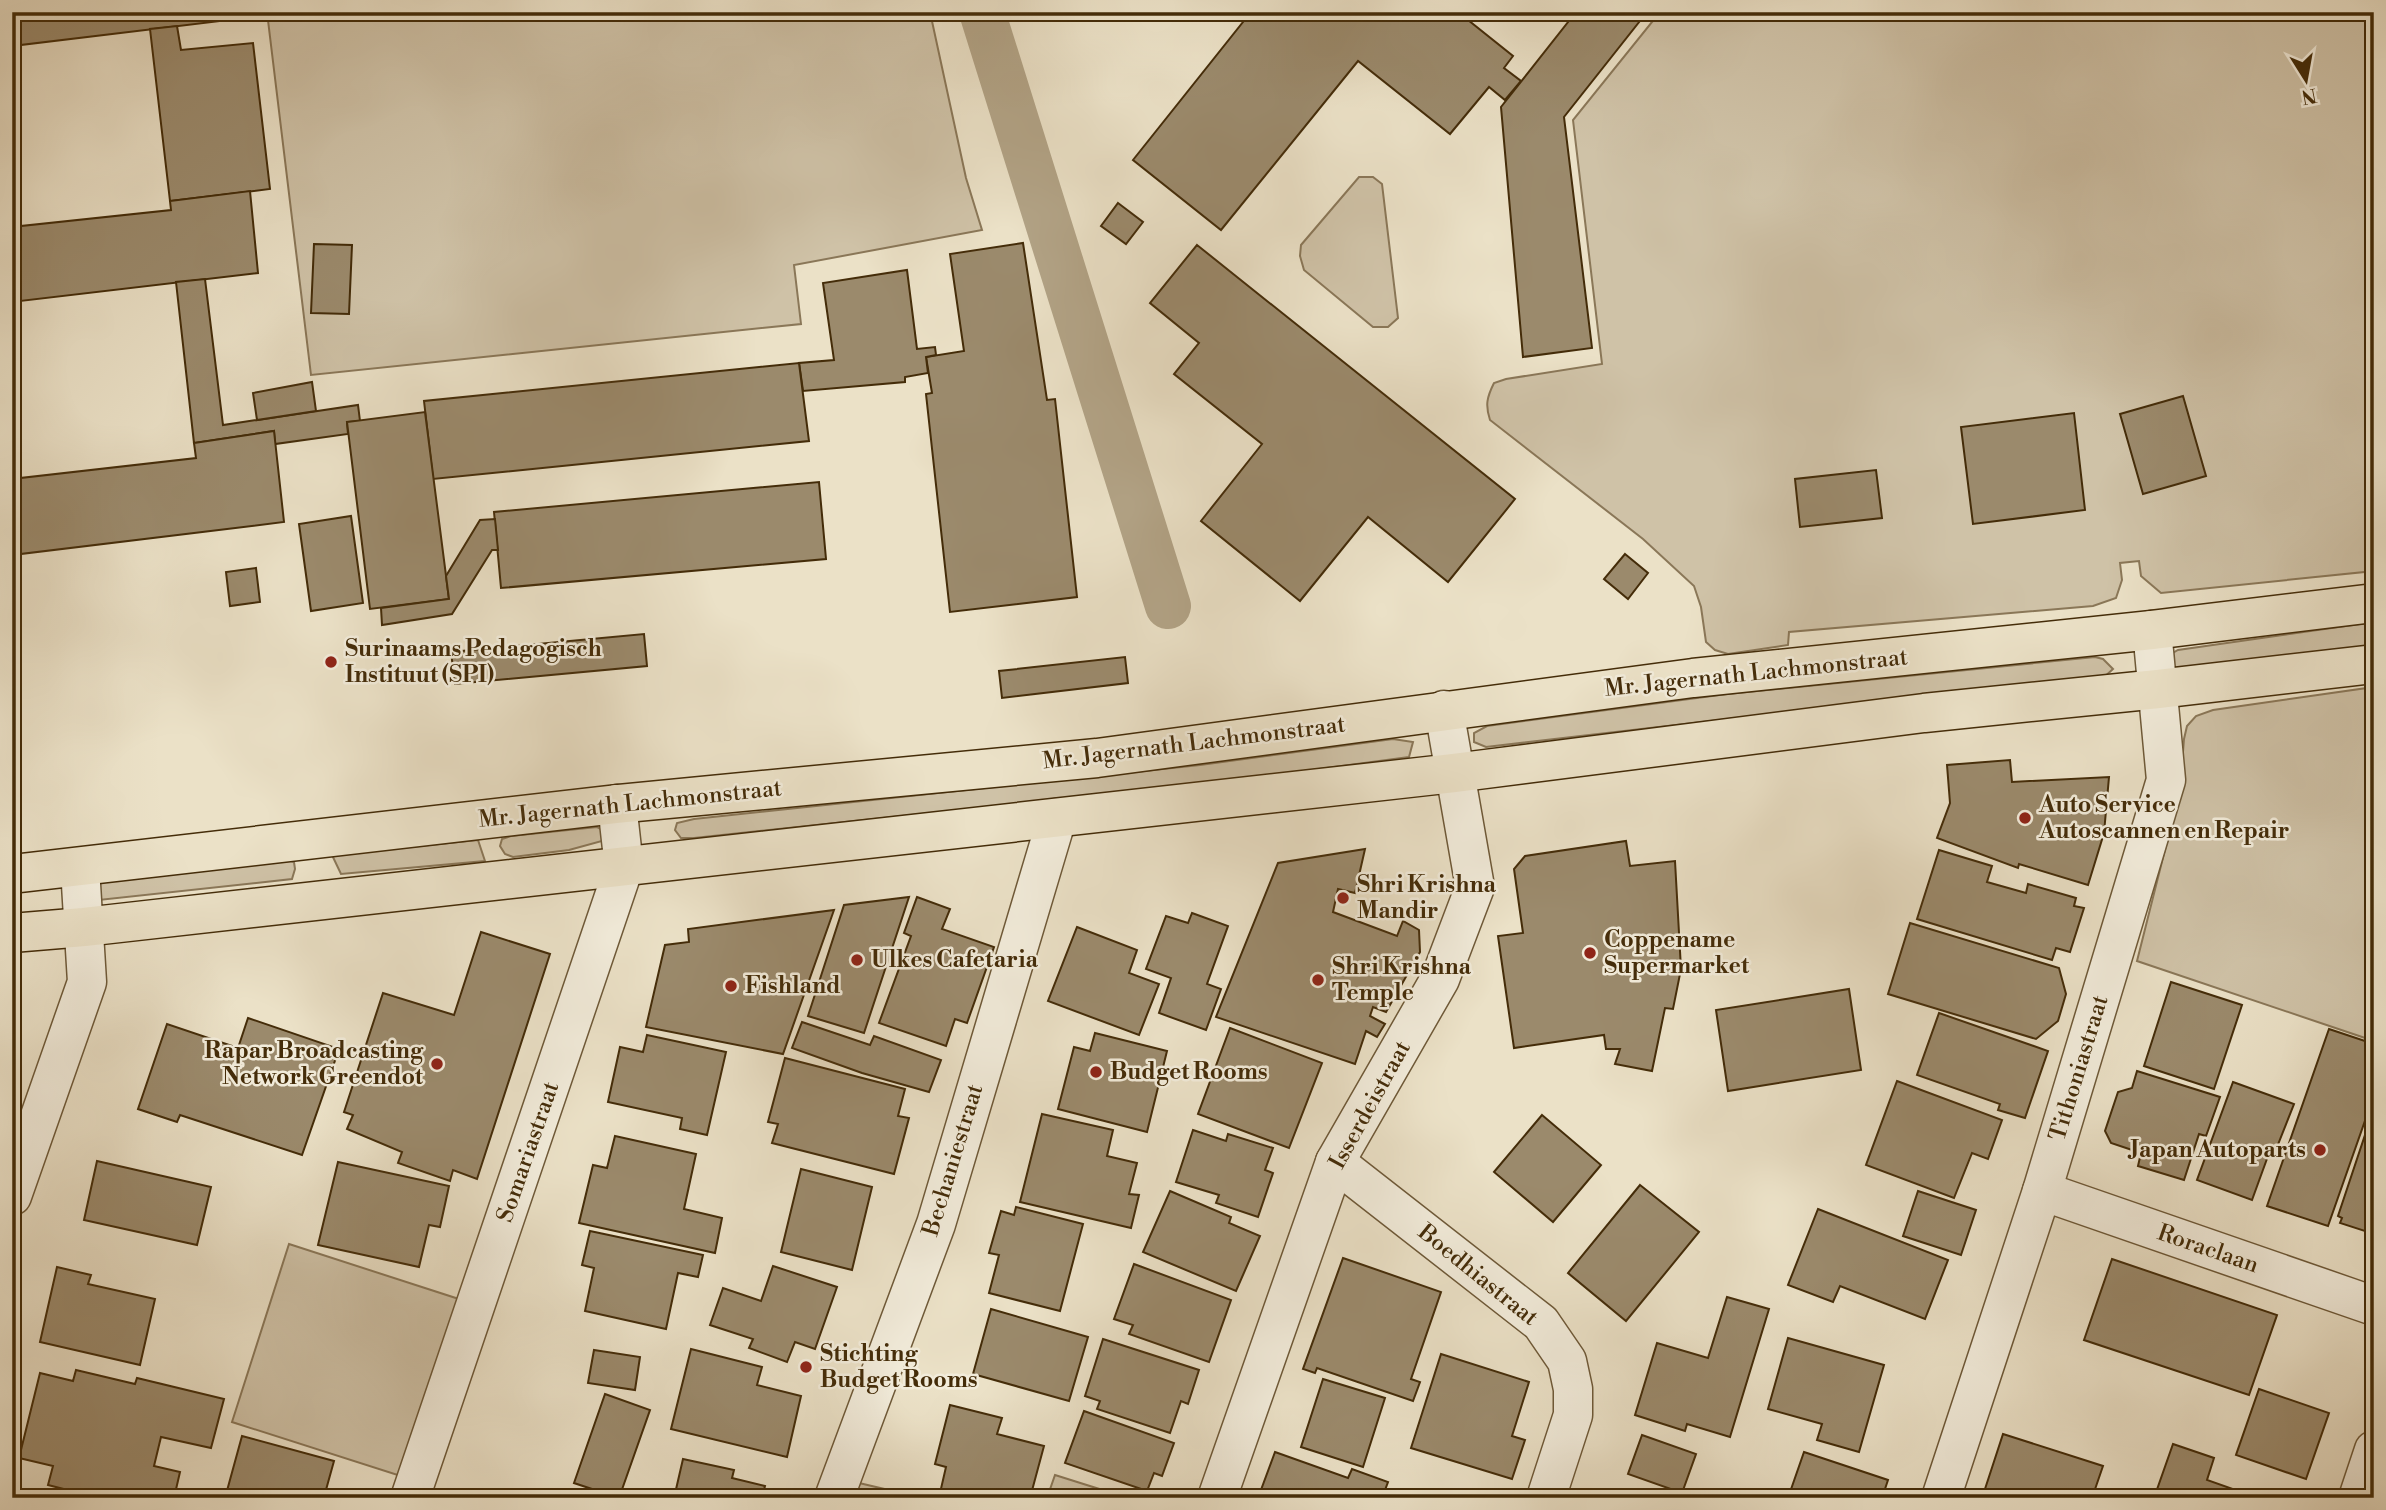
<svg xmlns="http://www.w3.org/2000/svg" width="2386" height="1510" font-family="'Libre Bodoni',serif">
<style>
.green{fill:#cfc2a7;stroke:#8a7758;stroke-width:2}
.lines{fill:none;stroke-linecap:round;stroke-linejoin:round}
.canal{stroke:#b2a386;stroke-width:46}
.building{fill:#9b8a6c;stroke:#442c09;stroke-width:2}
.minor-casing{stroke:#6e5938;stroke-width:41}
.major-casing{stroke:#442c09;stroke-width:41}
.minor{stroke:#f2ecdb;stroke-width:38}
.major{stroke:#ebe1c7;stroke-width:38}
.poi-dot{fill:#8f2418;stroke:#f2ecdb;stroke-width:2.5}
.labels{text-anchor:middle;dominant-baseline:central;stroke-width:5;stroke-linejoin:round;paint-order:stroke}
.poi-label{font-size:23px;font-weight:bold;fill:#442c09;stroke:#f2ecdb;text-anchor:start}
.street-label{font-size:23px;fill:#442c09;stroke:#f2ecdb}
</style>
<rect width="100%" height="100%" fill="#ebe1c7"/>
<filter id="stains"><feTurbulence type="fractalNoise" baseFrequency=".00286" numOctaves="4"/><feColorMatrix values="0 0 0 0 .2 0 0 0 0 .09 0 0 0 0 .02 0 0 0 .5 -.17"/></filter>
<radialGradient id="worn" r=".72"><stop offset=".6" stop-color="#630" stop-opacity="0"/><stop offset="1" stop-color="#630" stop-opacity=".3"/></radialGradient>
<g class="green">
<path d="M 267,12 L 930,12 L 966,178 L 982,230 L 794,265 L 801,324 L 311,375 Z"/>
<path d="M 1660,12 L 2374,12 L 2374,571 L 2161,593 L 2141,576 L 2139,561 L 2120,563 L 2122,580 L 2116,598 L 2093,606 L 1789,632 L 1788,645 L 1728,654 L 1715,650 L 1706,642 L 1701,607 L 1694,586 L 1643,539 L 1490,420 C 1485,405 1487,397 1494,383 L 1506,379 L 1602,364 L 1573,120 Z"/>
<path d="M 1359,177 L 1373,177 L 1382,184 L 1398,318 L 1388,327 L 1373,327 L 1304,270 L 1300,256 L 1301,245 Z"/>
<path d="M 2374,622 L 2374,645 L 2178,671 L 2172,665 L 2171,654 L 2178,650 Z"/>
<path d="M 2095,657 L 2103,659 L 2113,669 L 2101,680 L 1866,703 L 1486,747 L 1474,742 L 1474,733 L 1487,726 L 1727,694 Z"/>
<path d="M 2374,687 L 2374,1041 L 2137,961 L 2180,790 L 2184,739 L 2187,726 L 2196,716 L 2213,710 Z"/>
<path d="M 1393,739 L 1413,742 L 1409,757 L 1222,782 L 694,838 L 681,838 L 675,830 L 677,823 L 694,819 L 1200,765 Z"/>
<path d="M 597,827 L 605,831 L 602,841 L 569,850 L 513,857 L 505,854 L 500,846 L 502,839 L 511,836 Z"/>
<path d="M 478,840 L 485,861 L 341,874 L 332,855 Z"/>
<path d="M 285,859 L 294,862 L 295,869 L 292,879 L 99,900 L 93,882 Z"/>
<path d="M 289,1244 L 465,1301 L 407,1478 L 232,1422 Z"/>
<path d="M 1055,1475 L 1128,1498 L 1047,1498 Z"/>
<path d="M 859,1483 L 923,1498 L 853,1498 Z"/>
</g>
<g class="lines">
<path class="canal" d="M 982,12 L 1168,606"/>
</g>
<g class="building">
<path d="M 12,12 L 228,12 L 229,20 L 12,46 Z"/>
<path d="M 1251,12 L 1458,12 L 1513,56 L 1504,68 L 1521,81 L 1505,100 L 1489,87 L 1450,134 L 1358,61 L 1221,230 L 1133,160 Z"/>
<path d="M 1576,12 L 1647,12 L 1564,117 L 1592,348 L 1523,357 L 1501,107 Z"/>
<path d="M 177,26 L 181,50 L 253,43 L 270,189 L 170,201 L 150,29 Z"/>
<path d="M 250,191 L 258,273 L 12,302 L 12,227 L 171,210 L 170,201 Z"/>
<path d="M 1118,203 L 1143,222 L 1126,244 L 1101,226 Z"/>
<path d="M 1023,243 L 1047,400 L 1055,399 L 1077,597 L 950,612 L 926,394 L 932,393 L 926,357 L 964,351 L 950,254 Z"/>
<path d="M 314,244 L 352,245 L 349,314 L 311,313 Z"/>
<path d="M 1197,245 L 1515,499 L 1448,582 L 1368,517 L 1300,601 L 1201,521 L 1262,444 L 1174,374 L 1199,343 L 1150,303 Z"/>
<path d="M 907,270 L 917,349 L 935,347 L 936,355 L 926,357 L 928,373 L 905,377 L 905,382 L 803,391 L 799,363 L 834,360 L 823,283 Z"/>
<path d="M 205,279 L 223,425 L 358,405 L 360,421 L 347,422 L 348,434 L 275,444 L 274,431 L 194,443 L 176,282 Z"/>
<path d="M 799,363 L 809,441 L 433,479 L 424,401 Z"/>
<path d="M 312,382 L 316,411 L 257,420 L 253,393 Z"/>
<path d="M 2183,396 L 2206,476 L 2143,494 L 2120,414 Z"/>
<path d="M 425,412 L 449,599 L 370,609 L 347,422 Z"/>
<path d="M 2074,413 L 2085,510 L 1973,524 L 1961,427 Z"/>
<path d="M 274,431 L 284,522 L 12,555 L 12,479 L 196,458 L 194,443 Z"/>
<path d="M 1876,470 L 1882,518 L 1800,527 L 1795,479 Z"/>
<path d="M 819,482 L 826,559 L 501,588 L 494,512 Z"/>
<path d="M 351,516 L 363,603 L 311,611 L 299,524 Z"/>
<path d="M 495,519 L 498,550 L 492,550 L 452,614 L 382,625 L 381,608 L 449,599 L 446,576 L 480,520 Z"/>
<path d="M 1625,554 L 1648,573 L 1628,599 L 1604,579 Z"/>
<path d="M 256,568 L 260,602 L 230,606 L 226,572 Z"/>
<path d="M 644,634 L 647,666 L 455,684 L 451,652 Z"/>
<path d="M 1125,657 L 1128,683 L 1002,698 L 999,671 Z"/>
<path d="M 2010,760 L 2012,782 L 2109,777 L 2104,833 L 2088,885 L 2019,864 L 2018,868 L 1937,838 L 1950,803 L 1947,765 Z"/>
<path d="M 1626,841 L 1630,866 L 1675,861 L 1681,969 L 1673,1009 L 1665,1008 L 1652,1071 L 1615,1064 L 1620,1049 L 1606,1049 L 1604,1035 L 1514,1048 L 1498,936 L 1523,933 L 1514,869 L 1525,856 Z"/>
<path d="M 1365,849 L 1355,893 L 1338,889 L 1333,912 L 1397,936 L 1403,921 L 1419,930 L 1420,952 L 1386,1012 L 1373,1007 L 1370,1016 L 1385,1024 L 1377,1037 L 1366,1031 L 1355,1064 L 1216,1017 L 1278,863 Z"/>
<path d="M 1939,850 L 1992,866 L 1987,882 L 2026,893 L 2028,884 L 2076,898 L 2074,906 L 2084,908 L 2070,952 L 2056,948 L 2052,960 L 1917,919 Z"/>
<path d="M 909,897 L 864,1033 L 808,1016 L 844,905 Z"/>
<path d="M 917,897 L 950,909 L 942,929 L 994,947 L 967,1023 L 955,1019 L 946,1046 L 879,1023 L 911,936 L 904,933 Z"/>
<path d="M 834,910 L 783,1054 L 646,1027 L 665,945 L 689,942 L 688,929 Z"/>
<path d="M 1192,913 L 1228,926 L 1207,984 L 1221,989 L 1206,1030 L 1159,1013 L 1171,978 L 1146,969 L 1166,916 L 1188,923 Z"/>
<path d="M 1910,923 L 2059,968 L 2066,994 L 2058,1021 L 2036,1039 L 1888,994 Z"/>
<path d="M 1077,927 L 1137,950 L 1129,973 L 1159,984 L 1139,1035 L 1048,1001 Z"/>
<path d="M 481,932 L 550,954 L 477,1179 L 453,1170 L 450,1181 L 398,1163 L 402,1152 L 347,1129 L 353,1115 L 344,1112 L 383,993 L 454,1015 Z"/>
<path d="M 2171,982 L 2242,1005 L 2214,1089 L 2144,1066 Z"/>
<path d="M 1849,989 L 1861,1070 L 1728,1091 L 1716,1010 Z"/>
<path d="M 1939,1013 L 2048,1051 L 2025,1118 L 1998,1110 L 2000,1104 L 1917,1075 Z"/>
<path d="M 248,1018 L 339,1049 L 302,1155 L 180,1115 L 177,1122 L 138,1109 L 167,1024 L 238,1048 Z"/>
<path d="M 802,1022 L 870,1045 L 874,1036 L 941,1060 L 929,1092 L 862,1073 L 792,1048 Z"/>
<path d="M 1230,1028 L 1322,1063 L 1289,1148 L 1198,1114 Z"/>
<path d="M 2329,1029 L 2374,1044 L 2374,1095 L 2328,1226 L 2267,1206 Z"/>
<path d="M 1095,1033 L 1167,1051 L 1147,1132 L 1058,1109 L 1074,1047 L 1090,1051 Z"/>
<path d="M 647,1035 L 726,1052 L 707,1135 L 680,1129 L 682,1118 L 608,1102 L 620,1047 L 643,1052 Z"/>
<path d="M 785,1058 L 905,1089 L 898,1116 L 909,1118 L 894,1174 L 772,1143 L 778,1124 L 768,1122 Z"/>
<path d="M 2137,1071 L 2220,1097 L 2206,1136 L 2199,1134 L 2184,1180 L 2138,1166 L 2141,1153 L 2111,1143 L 2105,1131 L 2118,1092 L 2132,1088 Z"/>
<path d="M 1897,1081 L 2002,1120 L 1988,1159 L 1972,1153 L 1954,1198 L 1866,1165 Z"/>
<path d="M 2233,1082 L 2294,1104 L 2277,1147 L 2272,1145 L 2252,1200 L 2197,1180 Z"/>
<path d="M 1042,1114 L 1113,1130 L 1107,1156 L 1137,1163 L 1129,1194 L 1139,1195 L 1131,1228 L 1020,1202 Z"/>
<path d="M 1542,1115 L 1601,1165 L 1553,1222 L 1494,1172 Z"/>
<path d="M 2367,1129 L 2374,1131 L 2374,1234 L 2340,1223 L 2342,1218 L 2338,1216 Z"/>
<path d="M 1193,1130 L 1226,1141 L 1228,1134 L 1273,1148 L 1265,1170 L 1273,1173 L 1258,1217 L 1216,1203 L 1219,1195 L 1176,1182 Z"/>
<path d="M 615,1136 L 696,1154 L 684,1209 L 722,1218 L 715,1253 L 579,1223 L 593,1165 L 607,1168 Z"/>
<path d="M 97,1161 L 211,1187 L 197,1245 L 84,1220 Z"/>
<path d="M 338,1162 L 449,1186 L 440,1227 L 429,1225 L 419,1267 L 318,1245 Z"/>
<path d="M 801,1169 L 872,1187 L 852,1270 L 781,1252 Z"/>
<path d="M 1640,1185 L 1699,1232 L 1626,1321 L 1568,1273 Z"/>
<path d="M 1170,1191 L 1231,1217 L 1229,1223 L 1260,1236 L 1236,1291 L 1143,1252 Z"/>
<path d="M 1918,1191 L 1976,1210 L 1961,1255 L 1903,1236 Z"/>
<path d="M 1016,1207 L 1083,1224 L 1060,1311 L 989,1293 L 999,1255 L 989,1253 L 1001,1211 L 1014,1215 Z"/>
<path d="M 1818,1209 L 1948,1260 L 1925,1319 L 1840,1286 L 1833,1302 L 1788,1285 Z"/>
<path d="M 590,1231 L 703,1255 L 698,1277 L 678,1273 L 666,1329 L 585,1311 L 594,1268 L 582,1265 Z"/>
<path d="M 1343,1258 L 1441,1292 L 1411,1379 L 1420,1382 L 1413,1401 L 1317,1368 L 1315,1373 L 1303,1369 Z"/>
<path d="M 2112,1259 L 2277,1315 L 2249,1395 L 2084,1340 Z"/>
<path d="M 1134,1264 L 1231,1300 L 1209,1362 L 1129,1334 L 1133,1325 L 1114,1319 Z"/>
<path d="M 773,1266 L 837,1287 L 815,1349 L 795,1342 L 787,1362 L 749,1348 L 753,1339 L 710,1325 L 723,1288 L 761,1301 Z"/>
<path d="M 57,1267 L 91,1275 L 88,1284 L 155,1299 L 140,1365 L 40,1342 Z"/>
<path d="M 1727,1297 L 1769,1309 L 1730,1437 L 1687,1424 L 1685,1431 L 1635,1415 L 1657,1343 L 1708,1358 Z"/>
<path d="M 991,1309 L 1088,1337 L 1069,1401 L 973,1374 Z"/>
<path d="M 1788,1338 L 1884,1365 L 1859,1452 L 1817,1440 L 1822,1424 L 1768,1409 Z"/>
<path d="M 1103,1339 L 1199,1370 L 1188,1404 L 1181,1401 L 1170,1433 L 1097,1409 L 1100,1401 L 1085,1396 Z"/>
<path d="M 691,1349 L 762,1367 L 757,1385 L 801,1396 L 787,1457 L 671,1429 Z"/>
<path d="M 594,1350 L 640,1357 L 635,1390 L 588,1383 Z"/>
<path d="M 1441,1354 L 1529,1382 L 1512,1436 L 1525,1440 L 1512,1479 L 1411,1448 Z"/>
<path d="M 76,1370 L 135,1384 L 137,1378 L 224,1399 L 211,1448 L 161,1437 L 154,1466 L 180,1472 L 174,1498 L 99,1498 L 48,1485 L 53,1466 L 19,1458 L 40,1373 L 73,1381 Z"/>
<path d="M 1323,1379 L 1385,1398 L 1363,1467 L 1301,1447 Z"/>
<path d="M 2259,1389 L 2329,1413 L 2306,1479 L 2236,1455 Z"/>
<path d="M 605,1394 L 650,1410 L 619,1498 L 574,1483 Z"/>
<path d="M 950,1405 L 1002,1418 L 997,1434 L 1044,1446 L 1030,1498 L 960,1498 L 940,1493 L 946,1467 L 935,1464 Z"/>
<path d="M 1084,1411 L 1174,1443 L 1162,1476 L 1154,1473 L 1147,1491 L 1065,1463 Z"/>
<path d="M 2003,1434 L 2103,1466 L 2092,1498 L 2003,1498 L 1984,1492 Z"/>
<path d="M 1642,1435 L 1696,1454 L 1682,1493 L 1628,1474 Z"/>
<path d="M 242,1436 L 334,1461 L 324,1497 L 307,1493 L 306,1498 L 225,1498 Z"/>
<path d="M 2173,1444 L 2214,1458 L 2207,1480 L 2258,1498 L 2154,1498 Z"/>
<path d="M 1275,1452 L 1348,1478 L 1352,1469 L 1388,1482 L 1382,1498 L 1258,1498 Z"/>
<path d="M 1804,1452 L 1888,1480 L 1882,1498 L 1788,1498 Z"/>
<path d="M 683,1459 L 734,1470 L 732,1478 L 765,1486 L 762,1498 L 674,1498 Z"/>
</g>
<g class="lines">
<defs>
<g id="minor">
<path d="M 1335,1162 L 1541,1323 L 1567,1361 L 1573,1389 L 1573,1415 L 1546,1498"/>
<path d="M 2042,1191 L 2374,1306"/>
<path d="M 12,1196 L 87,982 L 80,868"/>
<path d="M 410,1498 L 624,867 L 617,804"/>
<path d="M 834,1498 L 936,1224 L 1057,818"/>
<path d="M 1217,1498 L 1335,1162 L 1440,979 L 1475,887 L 1444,710"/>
<path d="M 1941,1498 L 2042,1191 L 2166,780 L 2152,630"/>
<path d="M 2358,1498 L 2374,1450"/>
</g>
<g id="major">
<path d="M 12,874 L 617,804 L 1097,758 L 1693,678 L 2152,630 L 2374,603"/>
<path d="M 12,933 L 84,927 L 1454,773 L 1924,713 L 2158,689 L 2374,664"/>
</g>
</defs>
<use href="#minor" class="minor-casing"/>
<use href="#major" class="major-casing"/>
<use href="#minor" class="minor"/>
<use href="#major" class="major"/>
</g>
<g class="poi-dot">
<circle cx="331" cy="662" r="7"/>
<circle cx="2025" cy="818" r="7"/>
<circle cx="1343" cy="898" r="7"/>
<circle cx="1590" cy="953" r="7"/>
<circle cx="857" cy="960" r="7"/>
<circle cx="1318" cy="980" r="7"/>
<circle cx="731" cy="986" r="7"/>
<circle cx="437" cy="1064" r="7"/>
<circle cx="1096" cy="1072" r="7"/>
<circle cx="2320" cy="1150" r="7"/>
<circle cx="806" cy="1367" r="7"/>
</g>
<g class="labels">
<g class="poi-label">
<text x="345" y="649">Surinaams Pedagogisch<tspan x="345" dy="26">Instituut (SPI)</tspan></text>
<text x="2039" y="805">Auto Service<tspan x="2039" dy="26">Autoscannen en Repair</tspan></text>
<text x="1357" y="885">Shri Krishna<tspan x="1357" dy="26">Mandir</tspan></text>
<text x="1604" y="940">Coppename<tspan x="1604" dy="26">Supermarket</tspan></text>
<text x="871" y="960">Ulkes Cafetaria</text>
<text x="1332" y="967">Shri Krishna<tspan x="1332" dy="26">Temple</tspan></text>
<text x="745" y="986">Fishland</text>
<text x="423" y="1051" text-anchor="end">Rapar Broadcasting<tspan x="423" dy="26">Network Greendot</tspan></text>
<text x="1110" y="1072">Budget Rooms</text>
<text x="2306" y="1150" text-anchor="end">Japan Autoparts</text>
<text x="820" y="1354">Stichting<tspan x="820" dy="26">Budget Rooms</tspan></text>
</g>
<g class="street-label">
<text transform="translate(1756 673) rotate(-6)">Mr. Jagernath Lachmonstraat</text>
<text transform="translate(1194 743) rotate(-7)">Mr. Jagernath Lachmonstraat</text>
<text transform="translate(630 804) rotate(-6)">Mr. Jagernath Lachmonstraat</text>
<text transform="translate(2079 1068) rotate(-73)">Tithoniastraat</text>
<text transform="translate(1370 1105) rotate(-61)">Isserdeistraat</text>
<text transform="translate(528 1152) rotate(-71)">Somariastraat</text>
<text transform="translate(953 1160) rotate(-73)">Bechaniestraat</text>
<text transform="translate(2208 1249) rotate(19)">Roraclaan</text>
<text transform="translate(1478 1275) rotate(39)">Boedhiastraat</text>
</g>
</g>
<rect width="2386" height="1510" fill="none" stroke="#ebe1c7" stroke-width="42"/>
<rect x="14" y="14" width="2358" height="1482" fill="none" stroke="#442c09" stroke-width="3.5"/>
<rect x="21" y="21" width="2344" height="1468" fill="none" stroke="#442c09" stroke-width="2"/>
<g transform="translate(2306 80) rotate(169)" stroke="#f2ecdb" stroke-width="5" paint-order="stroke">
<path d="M0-5L12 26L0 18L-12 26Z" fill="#442c09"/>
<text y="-10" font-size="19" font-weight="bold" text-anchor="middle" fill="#442c09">N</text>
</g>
<rect width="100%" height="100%" filter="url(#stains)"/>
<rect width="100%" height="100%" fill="url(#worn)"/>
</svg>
